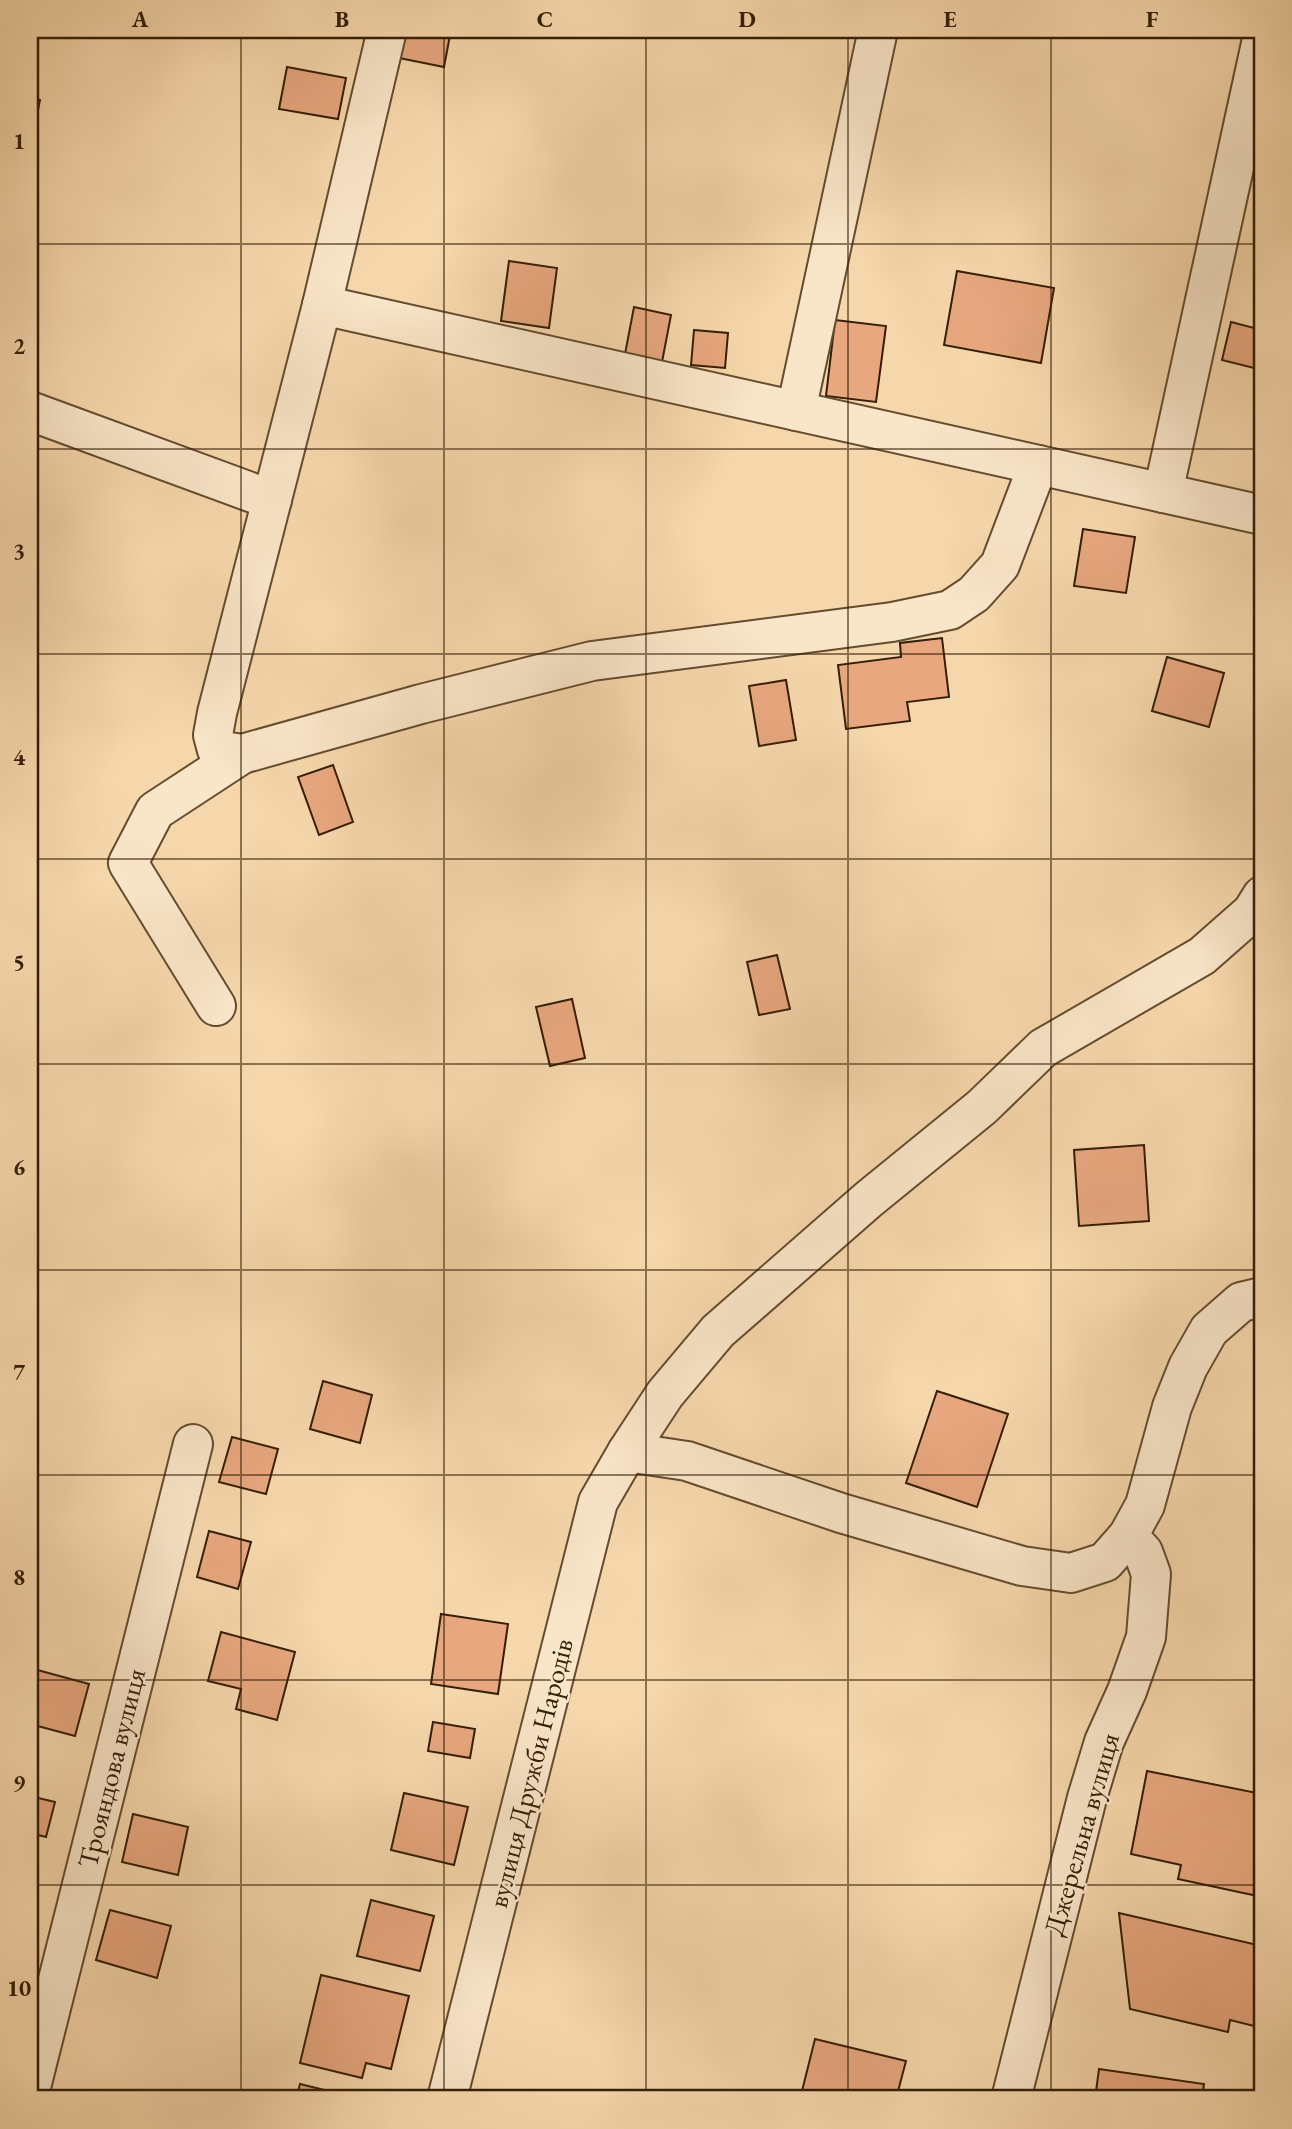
<svg xmlns="http://www.w3.org/2000/svg" width="1292" height="2129" font-family="'EB Garamond',serif">
<style>
.building{fill:#e8a77f;stroke:#341e05;stroke-width:2}
.lines{fill:none;stroke-linecap:round;stroke-linejoin:round}
.minor-casing{stroke:#644c2e;stroke-width:42}
.minor{stroke:#f9e5c8;stroke-width:38}
.grid{fill:none;stroke:#341e05;stroke-width:2;stroke-opacity:0.55}
.labels{text-anchor:middle;dominant-baseline:central;stroke-width:5;stroke-linejoin:round;paint-order:stroke}
.street-label{font-size:28px;fill:#341e05;stroke:#f9e5c8}
.neatline{fill:none;stroke:#341e05;stroke-width:2.5}
.grid-label{font-size:23px;text-anchor:middle;font-weight:bold;fill:#341e05}
</style>
<rect width="100%" height="100%" fill="#f6d7ab"/>
<filter id="stains"><feTurbulence type="fractalNoise" baseFrequency=".00286" numOctaves="4"/><feColorMatrix values="0 0 0 0 .2 0 0 0 0 .09 0 0 0 0 .02 0 0 0 .5 -.17"/></filter>
<radialGradient id="worn" r=".72"><stop offset=".6" stop-color="#630" stop-opacity="0"/><stop offset="1" stop-color="#630" stop-opacity=".3"/></radialGradient>
<g class="building">
<path d="M 404,30 L 451,30 L 444,67 L 399,58 Z"/>
<path d="M 287,67 L 346,78 L 338,119 L 279,109 Z"/>
<path d="M 30,97 L 40,100 L 30,150 Z"/>
<path d="M 509,261 L 557,268 L 549,328 L 501,321 Z"/>
<path d="M 957,271 L 1054,288 L 1041,363 L 944,345 Z"/>
<path d="M 634,307 L 671,315 L 662,362 L 625,354 Z"/>
<path d="M 835,320 L 886,326 L 876,402 L 826,396 Z"/>
<path d="M 1231,322 L 1262,330 L 1262,370 L 1222,360 Z"/>
<path d="M 694,330 L 728,333 L 725,368 L 691,365 Z"/>
<path d="M 1083,529 L 1135,537 L 1126,593 L 1074,586 Z"/>
<path d="M 942,638 L 949,697 L 907,702 L 910,721 L 846,729 L 838,665 L 901,657 L 900,643 Z"/>
<path d="M 1167,657 L 1224,673 L 1209,727 L 1152,711 Z"/>
<path d="M 786,680 L 796,740 L 759,746 L 749,686 Z"/>
<path d="M 333,765 L 353,822 L 319,835 L 298,777 Z"/>
<path d="M 777,955 L 790,1009 L 759,1015 L 747,962 Z"/>
<path d="M 572,999 L 585,1058 L 550,1066 L 536,1007 Z"/>
<path d="M 1144,1145 L 1149,1221 L 1079,1226 L 1074,1150 Z"/>
<path d="M 323,1381 L 372,1395 L 360,1443 L 310,1429 Z"/>
<path d="M 937,1391 L 1008,1414 L 977,1507 L 906,1483 Z"/>
<path d="M 232,1437 L 278,1449 L 266,1494 L 219,1482 Z"/>
<path d="M 209,1531 L 251,1542 L 238,1589 L 197,1577 Z"/>
<path d="M 441,1614 L 508,1624 L 498,1694 L 431,1684 Z"/>
<path d="M 221,1632 L 295,1652 L 277,1720 L 236,1709 L 241,1689 L 208,1681 Z"/>
<path d="M 30,1668 L 89,1684 L 75,1736 L 30,1724 Z"/>
<path d="M 433,1722 L 475,1729 L 470,1758 L 428,1751 Z"/>
<path d="M 1147,1771 L 1262,1794 L 1262,1897 L 1178,1879 L 1181,1865 L 1131,1854 Z"/>
<path d="M 404,1793 L 468,1807 L 454,1865 L 391,1850 Z"/>
<path d="M 30,1796 L 55,1802 L 46,1837 L 30,1833 Z"/>
<path d="M 133,1814 L 188,1827 L 178,1875 L 122,1862 Z"/>
<path d="M 371,1900 L 434,1916 L 420,1971 L 357,1956 Z"/>
<path d="M 110,1910 L 171,1926 L 157,1978 L 96,1960 Z"/>
<path d="M 1119,1913 L 1262,1946 L 1262,2028 L 1230,2020 L 1228,2032 L 1130,2009 Z"/>
<path d="M 321,1975 L 409,1996 L 391,2069 L 366,2063 L 362,2078 L 300,2063 Z"/>
<path d="M 815,2039 L 906,2061 L 896,2099 L 800,2099 Z"/>
<path d="M 1099,2069 L 1204,2084 L 1202,2099 L 1095,2099 Z"/>
<path d="M 300,2084 L 361,2099 L 296,2099 Z"/>
</g>
<g class="lines">
<defs>
<g id="minor">
<path d="M 387,30 L 322,305 L 217,713 L 213,735 L 217,750 L 242,754 L 421,704 L 592,661 L 892,622 L 950,610 L 974,594 L 1000,565 L 1038,465"/>
<path d="M 322,305 L 1262,515"/>
<path d="M 30,411 L 272,500"/>
<path d="M 796,411 L 878,30"/>
<path d="M 1163,493 L 1262,39"/>
<path d="M 216,1006 L 128,863 L 155,811 L 242,754"/>
<path d="M 627,1452 L 687,1461 L 841,1513 L 1022,1566 L 1071,1573 L 1105,1562 L 1128,1536 L 1145,1505 L 1172,1407 L 1188,1367 L 1209,1330 L 1241,1302 L 1262,1297"/>
<path d="M 30,2091 L 193,1444"/>
<path d="M 447,2099 L 598,1502 L 627,1452 L 665,1394 L 718,1331 L 869,1199 L 982,1107 L 1043,1048 L 1202,956 L 1252,912 L 1262,896"/>
<path d="M 1011,2099 L 1087,1798 L 1104,1742 L 1127,1691 L 1146,1637 L 1151,1574 L 1143,1552 L 1128,1536"/>
</g>
</defs>
<use href="#minor" class="minor-casing"/>
<use href="#minor" class="minor"/>
</g>
<path class="grid" d="M 241,30 L 241,2099M 444,30 L 444,2099M 646,30 L 646,2099M 848,30 L 848,2099M 1051,30 L 1051,2099M 30,244 L 1262,244M 30,449 L 1262,449M 30,654 L 1262,654M 30,859 L 1262,859M 30,1064 L 1262,1064M 30,1270 L 1262,1270M 30,1475 L 1262,1475M 30,1680 L 1262,1680M 30,1885 L 1262,1885"/>
<g class="labels">
<g class="street-label">
<text transform="translate(111 1768) rotate(-76)">Трояндова вулиця</text>
<text transform="translate(530 1773) rotate(-76)">вулиця Дружби Народів</text>
<text transform="translate(1081 1834) rotate(-74)">Джерельна вулиця</text>
</g>
</g>
<rect width="1292" height="2129" fill="none" stroke="#f6d7ab" stroke-width="77"/>
<rect x="38" y="38" width="1216" height="2052" class="neatline"/>
<g class="grid-label">
<text x="140" y="27">A</text>
<text x="342" y="27">B</text>
<text x="545" y="27">C</text>
<text x="747" y="27">D</text>
<text x="950" y="27">E</text>
<text x="1152" y="27">F</text>
<text x="19" y="149">1</text>
<text x="19" y="354">2</text>
<text x="19" y="559">3</text>
<text x="19" y="765">4</text>
<text x="19" y="970">5</text>
<text x="19" y="1175">6</text>
<text x="19" y="1380">7</text>
<text x="19" y="1585">8</text>
<text x="19" y="1791">9</text>
<text x="19" y="1996">10</text>
</g>
<rect width="100%" height="100%" filter="url(#stains)"/>
<rect width="100%" height="100%" fill="url(#worn)"/>
</svg>
